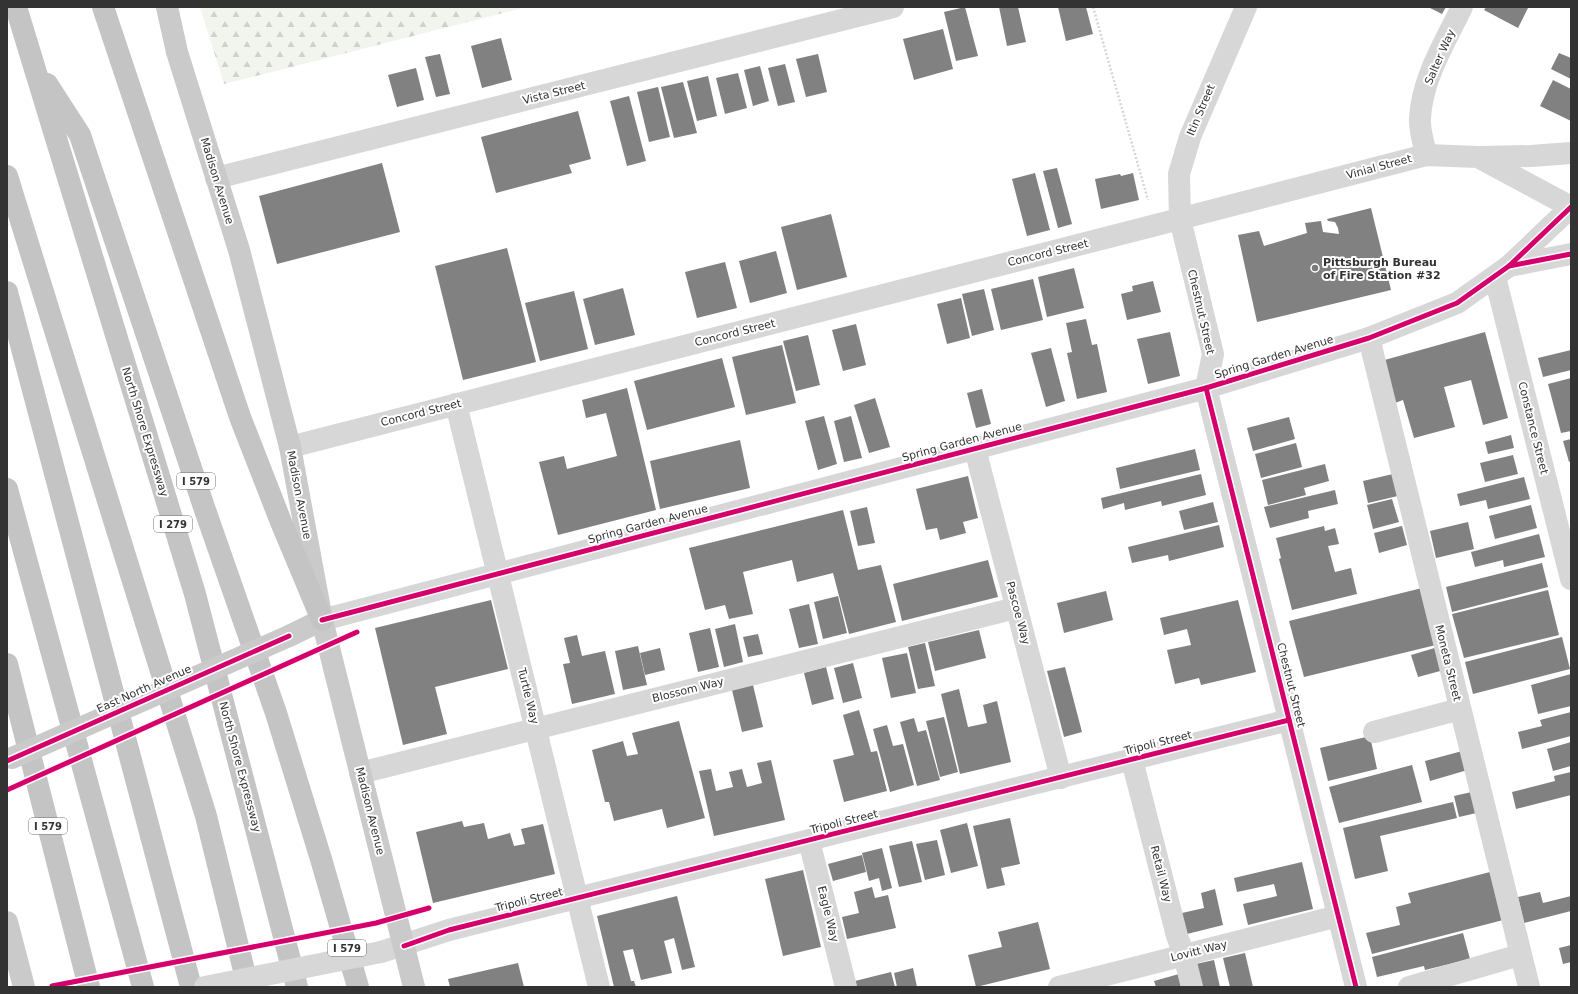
<svg xmlns="http://www.w3.org/2000/svg" width="1578" height="994" font-family="'DejaVu Sans',sans-serif">
<style>
.forest{fill:url(#forest-firs)}
.building{fill:#818181}
.lines{fill:none;stroke-linecap:round;stroke-linejoin:round}
.path{stroke:#d6d6d6;stroke-width:2.5;stroke-dasharray:2 2;stroke-linecap:butt}
.minor{stroke:#d7d7d7;stroke-width:22}
.major{stroke:#cacaca;stroke-width:22}
.highway{stroke:#c4c4c4;stroke-width:22}
.minor-bridge{stroke:#d7d7d7;stroke-width:22}
.major-bridge{stroke:#cacaca;stroke-width:22}
.cycleway-casing{stroke:#fff;stroke-width:8}
.cycleway{stroke:#d6006c;stroke-width:5}
.poi-dot{fill:#7a7a7a;stroke:#fff;stroke-width:1.5}
.labels{text-anchor:middle;dominant-baseline:central;stroke-width:4;stroke-linejoin:round;paint-order:stroke}
.shield{fill:#fff;stroke:#707070;stroke-width:1}
.shield-label{font-size:10px;font-weight:bold;fill:#333}
.street-label{font-size:11px;fill:#333;stroke:#fff}
.poi-label{font-size:11px;font-weight:bold;fill:#333;stroke:#fff;text-anchor:start}
</style>
<defs>
<pattern id="forest-firs" width="22" height="20" patternUnits="userSpaceOnUse"><rect width="22" height="20" fill="#f1f5ed"/><path d="M5 1l3.5 6h-7zM16 11l3.5 6h-7z" fill="#cfd2cc"/></pattern>
</defs>
<rect width="100%" height="100%" fill="#fff"/>
<path class="forest" d="M 200,7 L 527,7 L 224,84 Z"/>
<g class="building">
<path d="M 965,7 L 978,56 L 956,61 L 944,12 Z"/>
<path d="M 999,7 L 1018,7 L 1026,42 L 1007,46 Z"/>
<path d="M 1058,7 L 1086,7 L 1093,34 L 1066,41 Z"/>
<path d="M 1428,7 L 1446,7 L 1442,14 Z"/>
<path d="M 1486,7 L 1526,7 L 1528,8 L 1518,28 L 1484,10 Z"/>
<path d="M 943,29 L 953,69 L 914,80 L 903,39 Z"/>
<path d="M 501,38 L 512,80 L 482,88 L 471,46 Z"/>
<path d="M 1559,53 L 1571,58 L 1571,79 L 1551,69 Z"/>
<path d="M 440,54 L 450,94 L 436,97 L 425,57 Z"/>
<path d="M 818,54 L 827,92 L 806,97 L 796,59 Z"/>
<path d="M 785,64 L 795,102 L 778,106 L 768,68 Z"/>
<path d="M 760,66 L 769,101 L 753,106 L 744,70 Z"/>
<path d="M 416,68 L 424,100 L 397,107 L 388,75 Z"/>
<path d="M 738,73 L 747,108 L 725,114 L 716,78 Z"/>
<path d="M 708,76 L 717,116 L 697,121 L 687,81 Z"/>
<path d="M 1553,80 L 1571,89 L 1571,121 L 1540,106 Z"/>
<path d="M 683,82 L 697,133 L 674,138 L 661,87 Z"/>
<path d="M 658,87 L 670,137 L 649,142 L 637,92 Z"/>
<path d="M 629,96 L 646,161 L 627,166 L 610,101 Z"/>
<path d="M 578,111 L 591,159 L 569,165 L 572,173 L 496,193 L 481,137 Z"/>
<path d="M 382,163 L 400,232 L 277,264 L 259,196 Z"/>
<path d="M 1057,168 L 1072,224 L 1058,228 L 1043,171 Z"/>
<path d="M 1035,173 L 1050,230 L 1027,236 L 1012,179 Z"/>
<path d="M 1133,173 L 1139,200 L 1101,209 L 1095,179 L 1120,174 L 1121,176 Z"/>
<path d="M 1371,208 L 1391,290 L 1257,322 L 1238,235 L 1259,231 L 1264,246 L 1307,233 L 1305,223 L 1321,221 L 1323,232 L 1339,234 L 1338,228 L 1335,222 L 1328,221 L 1327,219 Z"/>
<path d="M 831,214 L 847,277 L 797,290 L 781,227 Z"/>
<path d="M 507,248 L 536,362 L 463,380 L 435,266 Z"/>
<path d="M 776,251 L 787,293 L 750,303 L 739,261 Z"/>
<path d="M 725,262 L 737,308 L 697,318 L 685,272 Z"/>
<path d="M 1074,268 L 1084,308 L 1047,317 L 1038,277 Z"/>
<path d="M 1033,279 L 1043,320 L 1001,330 L 991,289 Z"/>
<path d="M 1153,281 L 1161,312 L 1127,320 L 1121,294 L 1133,291 L 1132,286 Z"/>
<path d="M 623,288 L 635,335 L 595,345 L 583,299 Z"/>
<path d="M 984,289 L 994,330 L 972,336 L 962,294 Z"/>
<path d="M 574,291 L 588,349 L 540,361 L 525,303 Z"/>
<path d="M 961,298 L 970,338 L 947,344 L 937,304 Z"/>
<path d="M 1086,319 L 1092,345 L 1097,344 L 1107,392 L 1077,399 L 1067,353 L 1072,352 L 1066,323 Z"/>
<path d="M 856,324 L 866,365 L 843,371 L 832,330 Z"/>
<path d="M 1170,332 L 1180,376 L 1148,384 L 1137,339 Z"/>
<path d="M 1485,332 L 1508,418 L 1483,425 L 1471,380 L 1444,387 L 1455,427 L 1414,438 L 1403,400 L 1392,404 L 1381,361 Z"/>
<path d="M 808,335 L 820,385 L 796,391 L 783,341 Z"/>
<path d="M 782,345 L 796,403 L 746,415 L 732,357 Z"/>
<path d="M 1051,348 L 1065,401 L 1046,407 L 1031,353 Z"/>
<path d="M 1571,350 L 1571,370 L 1543,377 L 1538,358 Z"/>
<path d="M 722,358 L 735,407 L 647,430 L 634,381 Z"/>
<path d="M 1571,378 L 1571,431 L 1561,433 L 1548,384 Z"/>
<path d="M 627,388 L 656,510 L 558,535 L 539,462 L 564,456 L 567,469 L 617,456 L 606,413 L 586,418 L 582,400 Z"/>
<path d="M 982,389 L 991,424 L 976,428 L 967,393 Z"/>
<path d="M 875,398 L 890,447 L 869,453 L 854,405 Z"/>
<path d="M 824,416 L 837,464 L 818,470 L 805,421 Z"/>
<path d="M 851,416 L 862,458 L 844,462 L 834,421 Z"/>
<path d="M 1289,417 L 1295,439 L 1253,451 L 1247,428 Z"/>
<path d="M 1511,435 L 1514,448 L 1488,454 L 1485,442 Z"/>
<path d="M 1571,439 L 1571,461 L 1569,462 L 1563,441 Z"/>
<path d="M 740,440 L 750,488 L 660,509 L 650,461 Z"/>
<path d="M 1296,443 L 1302,467 L 1261,478 L 1255,454 Z"/>
<path d="M 1195,449 L 1200,470 L 1120,489 L 1116,468 Z"/>
<path d="M 1513,455 L 1518,474 L 1485,482 L 1480,463 Z"/>
<path d="M 1325,464 L 1329,481 L 1304,488 L 1306,495 L 1268,505 L 1262,480 Z"/>
<path d="M 1397,473 L 1402,495 L 1368,503 L 1363,481 Z"/>
<path d="M 1201,474 L 1206,495 L 1162,506 L 1161,501 L 1125,510 L 1124,503 L 1103,509 L 1101,498 Z"/>
<path d="M 968,476 L 978,518 L 963,522 L 966,533 L 940,540 L 937,528 L 926,530 L 916,489 Z"/>
<path d="M 1524,477 L 1530,499 L 1488,509 L 1486,500 L 1460,506 L 1457,494 Z"/>
<path d="M 1335,490 L 1338,504 L 1308,511 L 1309,518 L 1270,528 L 1264,507 Z"/>
<path d="M 1392,499 L 1399,522 L 1373,529 L 1367,505 Z"/>
<path d="M 1213,502 L 1218,522 L 1184,530 L 1179,511 Z"/>
<path d="M 1531,505 L 1537,528 L 1495,539 L 1489,516 Z"/>
<path d="M 867,507 L 875,543 L 858,546 L 850,511 Z"/>
<path d="M 843,510 L 858,570 L 881,565 L 896,622 L 849,634 L 833,573 L 797,582 L 792,560 L 743,572 L 753,614 L 729,619 L 725,605 L 705,610 L 689,548 Z"/>
<path d="M 1468,522 L 1474,549 L 1436,558 L 1430,531 Z"/>
<path d="M 1219,525 L 1224,547 L 1169,561 L 1168,555 L 1132,563 L 1128,547 Z"/>
<path d="M 1324,526 L 1325,531 L 1335,528 L 1339,544 L 1328,546 L 1335,572 L 1351,568 L 1357,594 L 1292,610 L 1279,559 L 1281,558 L 1276,538 Z"/>
<path d="M 1402,526 L 1407,545 L 1379,553 L 1374,533 Z"/>
<path d="M 1539,534 L 1545,557 L 1504,567 L 1503,560 L 1475,567 L 1471,552 Z"/>
<path d="M 988,560 L 998,597 L 902,621 L 893,584 Z"/>
<path d="M 1542,563 L 1548,587 L 1452,612 L 1446,587 Z"/>
<path d="M 1426,587 L 1440,644 L 1304,677 L 1289,621 Z"/>
<path d="M 1548,590 L 1559,635 L 1464,658 L 1452,614 Z"/>
<path d="M 1106,591 L 1113,620 L 1064,633 L 1057,603 Z"/>
<path d="M 838,596 L 847,633 L 823,639 L 814,602 Z"/>
<path d="M 491,600 L 508,669 L 435,687 L 447,734 L 403,745 L 375,628 Z"/>
<path d="M 1238,600 L 1256,672 L 1201,685 L 1199,678 L 1175,684 L 1167,650 L 1191,645 L 1187,629 L 1164,635 L 1160,618 Z"/>
<path d="M 809,604 L 818,644 L 799,648 L 789,609 Z"/>
<path d="M 735,624 L 743,662 L 724,667 L 715,629 Z"/>
<path d="M 710,628 L 719,667 L 698,672 L 689,633 Z"/>
<path d="M 979,630 L 986,658 L 935,671 L 928,642 Z"/>
<path d="M 758,634 L 763,654 L 748,657 L 743,637 Z"/>
<path d="M 577,635 L 582,656 L 605,651 L 615,694 L 572,704 L 563,664 L 570,663 L 564,638 Z"/>
<path d="M 1562,637 L 1570,669 L 1473,694 L 1465,662 Z"/>
<path d="M 925,643 L 935,686 L 918,689 L 908,647 Z"/>
<path d="M 638,646 L 647,685 L 623,690 L 615,651 Z"/>
<path d="M 1438,647 L 1444,670 L 1418,677 L 1411,655 Z"/>
<path d="M 660,648 L 665,670 L 645,675 L 640,653 Z"/>
<path d="M 907,653 L 916,693 L 891,698 L 882,658 Z"/>
<path d="M 853,663 L 862,698 L 843,703 L 834,668 Z"/>
<path d="M 826,667 L 834,699 L 812,705 L 804,673 Z"/>
<path d="M 1065,667 L 1082,732 L 1064,737 L 1047,671 Z"/>
<path d="M 1571,674 L 1571,706 L 1538,714 L 1531,685 Z"/>
<path d="M 753,685 L 763,727 L 742,732 L 732,690 Z"/>
<path d="M 959,689 L 968,727 L 987,723 L 983,705 L 997,701 L 1011,762 L 960,774 L 941,694 Z"/>
<path d="M 859,710 L 871,752 L 877,751 L 887,791 L 844,802 L 833,760 L 854,755 L 843,715 Z"/>
<path d="M 1571,712 L 1571,736 L 1522,749 L 1518,732 L 1542,726 L 1540,720 Z"/>
<path d="M 944,717 L 958,772 L 940,777 L 926,721 Z"/>
<path d="M 914,718 L 918,732 L 926,730 L 940,780 L 917,786 L 900,722 Z"/>
<path d="M 679,721 L 705,818 L 667,828 L 662,809 L 614,821 L 609,802 L 605,802 L 592,750 L 623,741 L 627,756 L 638,754 L 632,733 Z"/>
<path d="M 887,725 L 893,746 L 903,744 L 914,785 L 890,792 L 873,729 Z"/>
<path d="M 1370,736 L 1377,769 L 1328,781 L 1320,748 Z"/>
<path d="M 1571,742 L 1571,766 L 1553,771 L 1547,749 Z"/>
<path d="M 1466,750 L 1471,769 L 1430,781 L 1425,761 Z"/>
<path d="M 771,760 L 785,820 L 714,836 L 699,771 L 711,769 L 716,791 L 733,787 L 729,772 L 742,769 L 747,787 L 762,783 L 757,763 Z"/>
<path d="M 1412,765 L 1422,802 L 1339,823 L 1329,787 Z"/>
<path d="M 1571,772 L 1571,795 L 1516,809 L 1512,792 L 1555,781 L 1554,776 Z"/>
<path d="M 1476,791 L 1481,812 L 1459,817 L 1454,796 Z"/>
<path d="M 1453,802 L 1457,818 L 1380,836 L 1388,871 L 1355,879 L 1343,828 Z"/>
<path d="M 1010,818 L 1020,864 L 1001,868 L 1005,885 L 987,889 L 973,826 Z"/>
<path d="M 462,821 L 464,827 L 484,823 L 488,839 L 510,833 L 514,846 L 525,844 L 521,829 L 543,824 L 555,874 L 433,903 L 416,832 Z"/>
<path d="M 967,823 L 978,866 L 951,873 L 940,830 Z"/>
<path d="M 937,840 L 945,875 L 925,880 L 916,844 Z"/>
<path d="M 912,841 L 922,882 L 899,887 L 889,846 Z"/>
<path d="M 882,848 L 892,888 L 882,891 L 879,878 L 869,881 L 862,853 Z"/>
<path d="M 862,855 L 866,872 L 833,881 L 828,864 Z"/>
<path d="M 1302,862 L 1313,909 L 1248,925 L 1243,904 L 1277,896 L 1274,884 L 1237,892 L 1234,878 Z"/>
<path d="M 803,870 L 821,947 L 783,956 L 765,879 Z"/>
<path d="M 1494,871 L 1507,919 L 1372,954 L 1366,933 L 1400,925 L 1396,907 L 1411,903 L 1408,893 Z"/>
<path d="M 872,887 L 875,898 L 888,895 L 896,928 L 847,939 L 842,917 L 859,913 L 854,892 Z"/>
<path d="M 1215,889 L 1223,925 L 1187,934 L 1182,913 L 1204,908 L 1201,893 Z"/>
<path d="M 1540,892 L 1543,903 L 1571,896 L 1571,911 L 1524,923 L 1518,897 Z"/>
<path d="M 677,896 L 695,967 L 682,970 L 674,938 L 664,941 L 672,973 L 641,980 L 633,949 L 623,951 L 631,981 L 634,981 L 636,987 L 614,987 L 597,916 Z"/>
<path d="M 1038,922 L 1050,969 L 976,987 L 968,955 L 1002,947 L 998,932 Z"/>
<path d="M 1463,933 L 1470,959 L 1425,970 L 1424,966 L 1377,977 L 1372,957 Z"/>
<path d="M 1571,945 L 1571,962 L 1563,964 L 1559,948 Z"/>
<path d="M 1245,953 L 1253,987 L 1230,987 L 1223,958 Z"/>
<path d="M 1214,960 L 1220,987 L 1202,987 L 1196,964 Z"/>
<path d="M 518,963 L 524,987 L 450,987 L 448,979 Z"/>
<path d="M 913,968 L 917,987 L 897,987 L 894,973 Z"/>
<path d="M 891,972 L 895,987 L 857,987 L 855,981 Z"/>
<path d="M 1179,974 L 1183,987 L 1156,987 L 1154,981 Z"/>
</g>
<g class="lines">
<path class="path" d="M 1093,7 L 1148,200"/>
<g class="minor">
<path d="M 1246,7 L 1190,137 L 1179,174 L 1180,219 L 1213,354 L 1206,388 L 1356,987"/>
<path d="M 1426,155 C 1424,143 1419,130 1420,118 C 1422,79 1445,42 1462,7"/>
<path d="M 1480,157 L 1531,156 L 1571,153"/>
<path d="M 216,178 L 893,7"/>
<path d="M 1509,266 L 1571,254"/>
<path d="M 1495,277 L 1571,579"/>
<path d="M 1369,338 L 1529,987"/>
<path d="M 456,404 L 599,987"/>
<path d="M 290,447 L 1156,225 L 1426,155 L 1478,157 L 1571,207"/>
<path d="M 975,449 L 1061,778"/>
<path d="M 322,620 L 1206,388 L 1369,338 L 1457,303 L 1509,266 L 1571,207"/>
<path d="M 1374,732 L 1460,709"/>
<path d="M 1132,760 L 1177,936 L 1184,955 L 1192,987"/>
<path d="M 360,773 L 1016,608"/>
<path d="M 809,841 L 846,987"/>
<path d="M 381,952 L 449,930 L 1289,720"/>
<path d="M 1059,987 L 1338,916"/>
<path d="M 1409,987 L 1520,955"/>
</g>
<g class="major">
<path d="M 167,7 L 177,52 L 239,250 L 290,447 L 322,620 L 414,987"/>
<path d="M 289,636 L 322,620"/>
<path d="M 7,922 L 24,987"/>
</g>
<g class="highway">
<path d="M 16,7 L 195,594 L 297,987"/>
<path d="M 103,7 L 240,417 L 281,522 L 322,620"/>
<path d="M 47,84 L 80,135 L 205,510 L 276,713 L 321,859 L 358,987"/>
<path d="M 7,176 L 206,816 L 248,987"/>
<path d="M 7,292 L 191,987"/>
<path d="M 7,489 L 143,987"/>
<path d="M 7,664 L 89,987"/>
</g>
<path class="minor-bridge" d="M 205,987 L 381,952"/>
<path class="major-bridge" d="M 12,758 L 289,636"/>
<defs>
<g id="cycleway">
<path d="M 1509,266 L 1571,254"/>
<path d="M 1206,388 L 1356,987"/>
<path d="M 322,620 L 1206,388 L 1369,338 L 1457,303 L 1509,266 L 1571,207"/>
<path d="M 7,761 L 289,636"/>
<path d="M 7,790 L 357,632"/>
<path d="M 404,946 L 449,930 L 1289,720"/>
<path d="M 52,986 L 376,923 L 429,908"/>
</g>
</defs>
<use href="#cycleway" class="cycleway-casing"/>
<use href="#cycleway" class="cycleway"/>
</g>
<circle class="poi-dot" cx="1315" cy="268" r="4"/>
<g class="labels">
<g class="shield">
<rect x="177" y="473" width="38" height="16" rx="3"/>
<rect x="154" y="516" width="38" height="16" rx="3"/>
<rect x="29" y="818" width="38" height="16" rx="3"/>
<rect x="328" y="940" width="38" height="16" rx="3"/>
</g>
<g class="shield-label">
<text x="196" y="481">I 579</text>
<text x="173" y="524">I 279</text>
<text x="48" y="826">I 579</text>
<text x="347" y="948">I 579</text>
</g>
<g class="street-label">
<text transform="translate(1440 57) rotate(-66)">Salter Way</text>
<text transform="translate(554 93) rotate(-14)">Vista Street</text>
<text transform="translate(1201 110) rotate(-67)">Itin Street</text>
<text transform="translate(1379 167) rotate(-15)">Vinial Street</text>
<text transform="translate(217 181) rotate(73)">Madison Avenue</text>
<text transform="translate(1048 253) rotate(-14)">Concord Street</text>
<text transform="translate(1201 312) rotate(77)">Chestnut Street</text>
<text transform="translate(735 333) rotate(-14)">Concord Street</text>
<text transform="translate(1274 357) rotate(-17)">Spring Garden Avenue</text>
<text transform="translate(421 413) rotate(-14)">Concord Street</text>
<text transform="translate(1533 428) rotate(76)">Constance Street</text>
<text transform="translate(145 432) rotate(73)">North Shore Expressway</text>
<text transform="translate(962 442) rotate(-15)">Spring Garden Avenue</text>
<text transform="translate(299 495) rotate(79)">Madison Avenue</text>
<text transform="translate(648 524) rotate(-15)">Spring Garden Avenue</text>
<text transform="translate(1018 613) rotate(75)">Pascoe Way</text>
<text transform="translate(1448 663) rotate(76)">Moneta Street</text>
<text transform="translate(1291 685) rotate(76)">Chestnut Street</text>
<text transform="translate(144 689) rotate(-24)">East North Avenue</text>
<text transform="translate(688 690) rotate(-14)">Blossom Way</text>
<text transform="translate(528 696) rotate(76)">Turtle Way</text>
<text transform="translate(1158 743) rotate(-14)">Tripoli Street</text>
<text transform="translate(240 767) rotate(75)">North Shore Expressway</text>
<text transform="translate(370 811) rotate(76)">Madison Avenue</text>
<text transform="translate(844 822) rotate(-14)">Tripoli Street</text>
<text transform="translate(1161 874) rotate(76)">Retail Way</text>
<text transform="translate(529 900) rotate(-14)">Tripoli Street</text>
<text transform="translate(828 914) rotate(76)">Eagle Way</text>
<text transform="translate(1199 951) rotate(-14)">Lovitt Way</text>
</g>
<g class="poi-label">
<text x="1323" y="262">Pittsburgh Bureau<tspan x="1323" dy="13">of Fire Station #32</tspan></text>
</g>
</g>
<rect width="1578" height="994" fill="none" stroke="#333333" stroke-width="16"/>
</svg>
